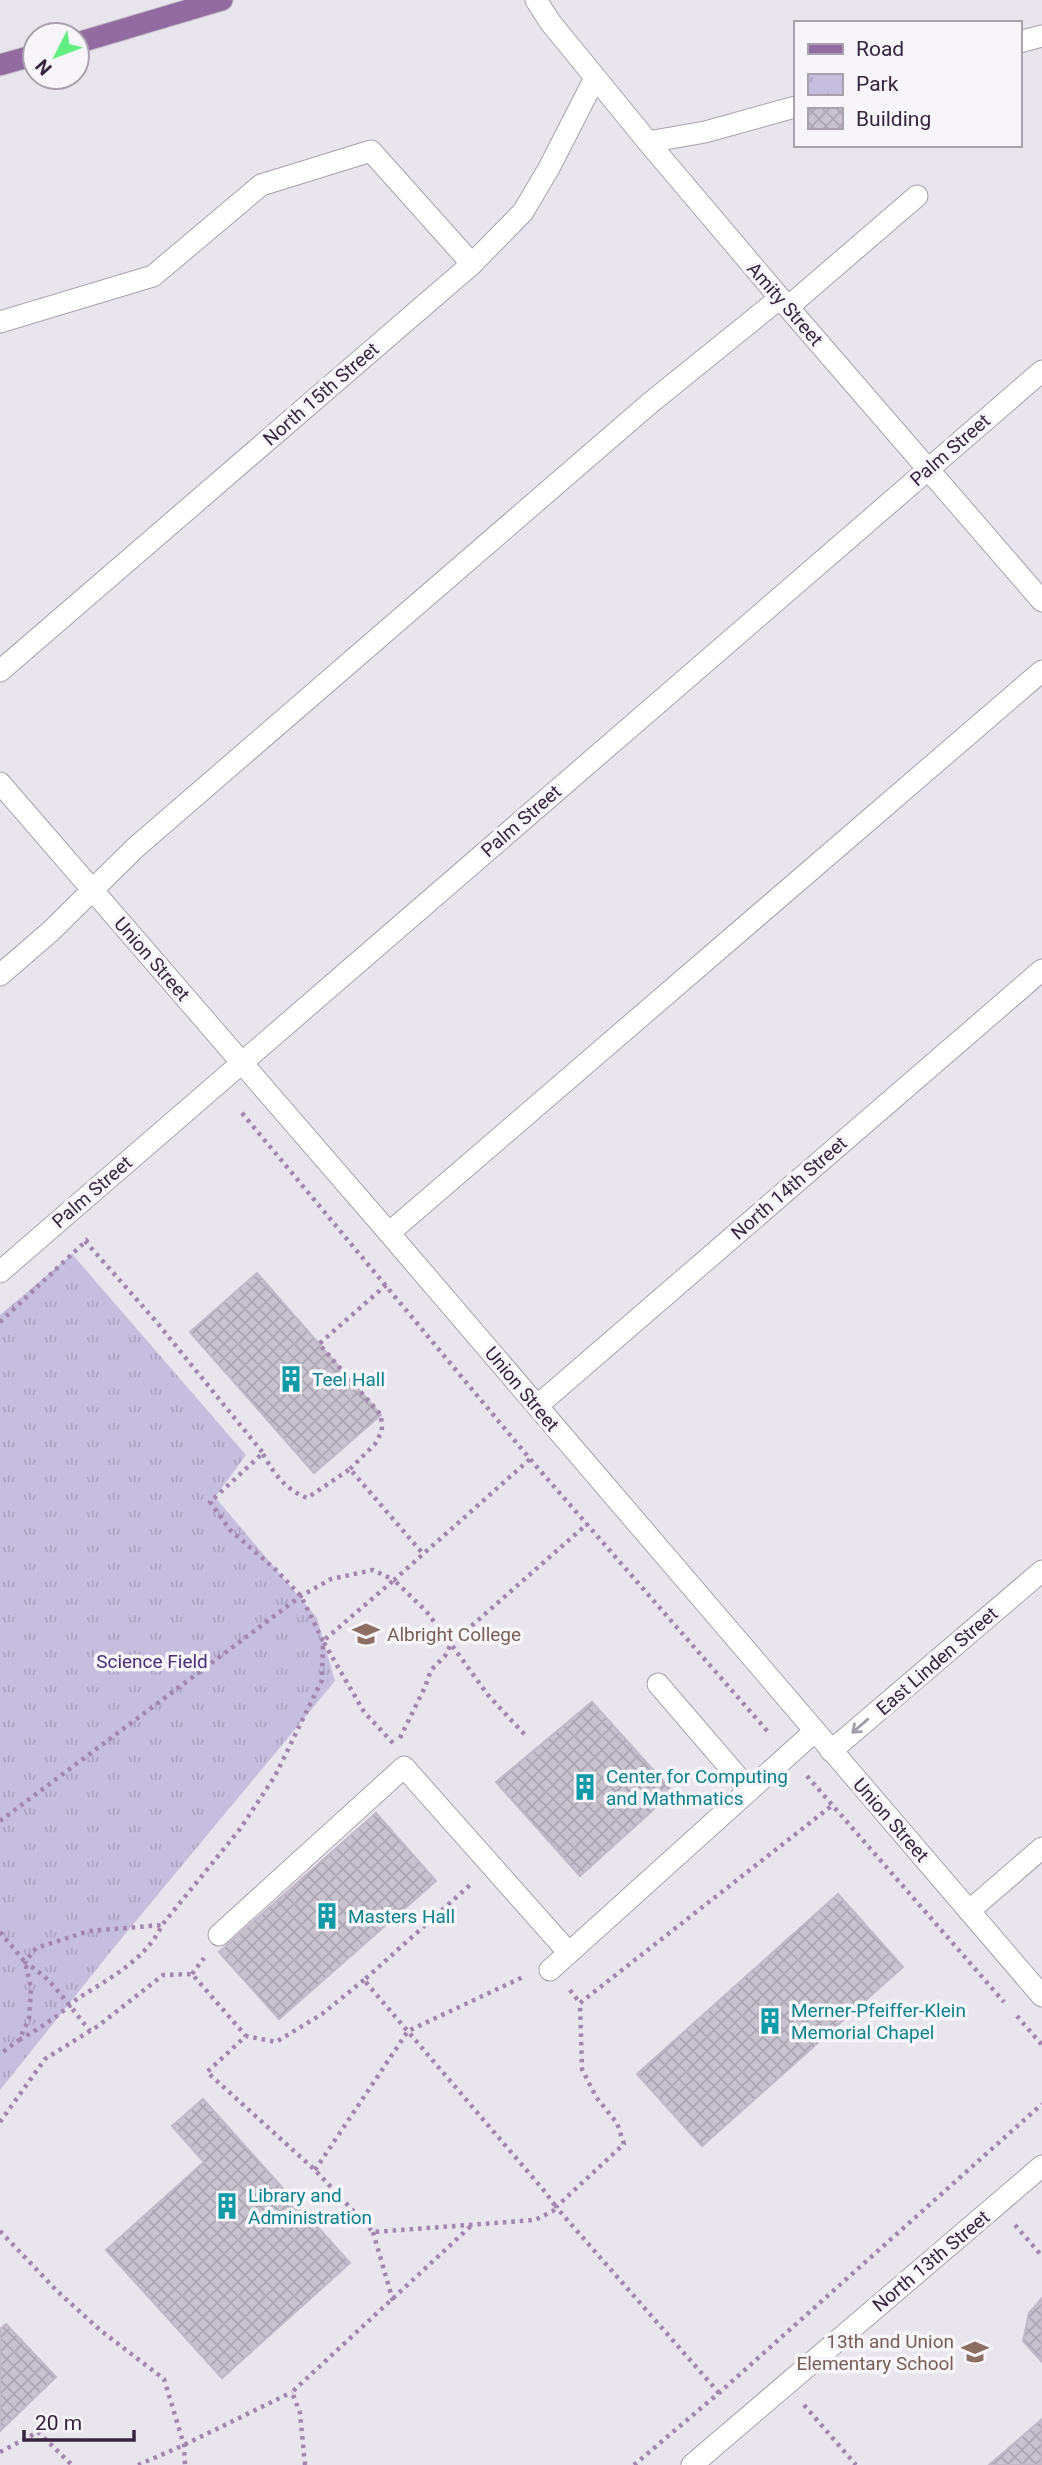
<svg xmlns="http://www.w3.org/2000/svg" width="1042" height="2465" font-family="Roboto,sans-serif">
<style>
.park{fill:url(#park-tufts)}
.building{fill:url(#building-cross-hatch);stroke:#c0b7c7;stroke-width:2}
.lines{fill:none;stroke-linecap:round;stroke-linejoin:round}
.minor-casing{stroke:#a9a0ae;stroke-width:23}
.major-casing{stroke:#c7c2c9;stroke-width:23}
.path{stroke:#a286b0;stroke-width:4.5;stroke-dasharray:3.5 5;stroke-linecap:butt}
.minor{stroke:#fff;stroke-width:21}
.major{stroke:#926ba1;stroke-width:21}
.oneway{stroke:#a59ca9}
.labels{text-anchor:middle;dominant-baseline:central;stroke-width:7;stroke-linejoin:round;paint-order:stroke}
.street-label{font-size:19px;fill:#37243f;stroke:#f7f5fa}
.culture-label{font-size:19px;fill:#0d838f;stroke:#f7f5fa;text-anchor:start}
.education-label{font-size:19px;fill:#785e54;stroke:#f7f5fa;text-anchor:start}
.park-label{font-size:19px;fill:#482f75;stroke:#f7f5fa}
</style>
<defs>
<pattern id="park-tufts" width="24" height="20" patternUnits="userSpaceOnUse" patternTransform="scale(1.75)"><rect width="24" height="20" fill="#c6bede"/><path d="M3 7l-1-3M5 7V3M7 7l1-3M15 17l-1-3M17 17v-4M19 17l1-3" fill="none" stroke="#aba3c0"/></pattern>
<pattern id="building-cross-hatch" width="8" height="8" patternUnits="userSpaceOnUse" patternTransform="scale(1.75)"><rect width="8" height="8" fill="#c8c1ce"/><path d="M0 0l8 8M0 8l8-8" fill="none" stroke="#aca6b2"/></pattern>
</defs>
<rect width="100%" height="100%" fill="#e9e5ed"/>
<path class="park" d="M 72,1254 L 246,1455 L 215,1497 L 317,1618 L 335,1681 L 116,1945 L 0,2090 L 0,1315 Z"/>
<g class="building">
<path d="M 257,1273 L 381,1415 L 314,1473 L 190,1332 Z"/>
<path d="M 592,1702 L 673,1792 L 580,1876 L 496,1782 Z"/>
<path d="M 376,1813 L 436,1881 L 279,2019 L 219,1952 Z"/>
<path d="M 838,1894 L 903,1967 L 702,2146 L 637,2074 Z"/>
<path d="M 203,2099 L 350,2263 L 222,2378 L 106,2250 L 204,2162 L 172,2126 Z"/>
<path d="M 1042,2298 L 1042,2362 L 1023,2341 L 1029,2313 Z"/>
<path d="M 6,2324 L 56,2377 L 0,2431 L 0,2329 Z"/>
<path d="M 1042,2419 L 1042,2465 L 989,2465 Z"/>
</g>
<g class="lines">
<defs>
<g id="minor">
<path d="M 536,0 L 550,22 L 648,142 L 780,298 L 1042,601"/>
<path d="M 1019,42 L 1042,36"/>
<path d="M 648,142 L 705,132 L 795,107"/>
<path d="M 788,307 L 917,196"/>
<path d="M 0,322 L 153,276 L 261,185 L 371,151 L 472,264"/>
<path d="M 0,671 L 472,264 L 523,212 L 549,168 L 595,78"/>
<path d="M 0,783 L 389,1233 L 1042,1996"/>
<path d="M 0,975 L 51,931 L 135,848 L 649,404 L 780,298"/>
<path d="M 389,1233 L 1042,671"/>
<path d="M 0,1272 L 1042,371"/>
<path d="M 537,1406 L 1042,970"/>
<path d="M 658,1684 L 749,1790"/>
<path d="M 831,1751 L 1042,1571"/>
<path d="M 969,1911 L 1042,1848"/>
<path d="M 219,1935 L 404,1767 L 569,1953"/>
<path d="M 550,1970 L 815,1731"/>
<path d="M 692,2465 L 1042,2166"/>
</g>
<g id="major">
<path d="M 77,43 L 222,0"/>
<path d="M 0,65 L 35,55"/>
</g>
</defs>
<use href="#minor" class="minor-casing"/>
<use href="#major" class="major-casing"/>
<g class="path">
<path d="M 242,1113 L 530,1459 L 769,1733"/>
<path d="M 85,1241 L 154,1319 L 263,1453 L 210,1502 L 230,1530 L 276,1570 L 301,1596 L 323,1641 L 322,1680 L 275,1776 L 240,1829 L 162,1925"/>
<path d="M 0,1322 L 88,1239"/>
<path d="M 263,1454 C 274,1474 285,1489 307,1498 L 350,1469 L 424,1555"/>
<path d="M 350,1469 L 375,1444 L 382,1431 L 381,1415 L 319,1344 L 386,1285"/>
<path d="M 400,1738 L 425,1687 L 431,1670 L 445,1656 L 451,1644 L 488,1695 L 526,1736"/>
<path d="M 393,1743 L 364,1712 L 323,1641 L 394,1580 L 426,1611 L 451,1644 L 587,1524"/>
<path d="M 807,1776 L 1004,2002"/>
<path d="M 0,1821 L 301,1596 L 331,1579 L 373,1570 L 394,1580 L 530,1459"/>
<path d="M 0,1932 L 25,1962 L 31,1988 L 29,2019 L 19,2040 L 0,2054"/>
<path d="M 192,1974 L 204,1958"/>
<path d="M 364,1980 L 322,2014 L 276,2042 L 246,2036 L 207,2072 L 315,2170 L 373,2232 L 535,2220 L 553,2211 L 556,2207 L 546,2193 L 364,1980 L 470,1885"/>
<path d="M 570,1990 L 580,2003"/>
<path d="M 1017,2016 L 1042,2045"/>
<path d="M 19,2040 C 40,2028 59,2016 77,1999 C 108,1979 146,1960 162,1925 L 89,1931 L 36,1948 L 25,1962 C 34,1969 44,1975 51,1983 C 65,1999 77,2015 90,2031"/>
<path d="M 0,2122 L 45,2059 L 98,2026 L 163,1975 L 192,1974 L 246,2036"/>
<path d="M 315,2170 L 408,2031 L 523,1977"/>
<path d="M 1015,2225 L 1042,2256"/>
<path d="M 0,2231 L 57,2291 L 100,2330 L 164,2379 L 184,2445 L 185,2465"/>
<path d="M 373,2232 L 393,2301"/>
<path d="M 719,2393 L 556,2207 L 624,2144 L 617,2123 L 596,2097 L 582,2069 L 580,2003 L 834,1804"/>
<path d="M 804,2405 L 856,2465"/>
<path d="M 0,2452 L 38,2432 L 72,2465"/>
<path d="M 138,2465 L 184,2445 L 292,2392"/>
<path d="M 305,2465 L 300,2413 L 292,2392 L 472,2225"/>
<path d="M 634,2465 L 719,2393 L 1042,2104"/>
</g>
<use href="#minor" class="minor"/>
<use href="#major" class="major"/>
</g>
<defs><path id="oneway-shaft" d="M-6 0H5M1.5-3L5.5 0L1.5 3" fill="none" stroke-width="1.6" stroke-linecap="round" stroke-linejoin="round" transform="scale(1.75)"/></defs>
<use class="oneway" href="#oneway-shaft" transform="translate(860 1726) rotate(139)"/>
<defs>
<symbol id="building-bare" viewBox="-9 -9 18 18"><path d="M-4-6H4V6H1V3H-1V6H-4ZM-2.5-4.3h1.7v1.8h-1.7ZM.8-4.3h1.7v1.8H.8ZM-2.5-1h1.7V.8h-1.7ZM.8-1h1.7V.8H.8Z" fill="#0f9aa8" stroke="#f7f5fa" stroke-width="2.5" paint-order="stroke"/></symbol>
<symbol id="university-bare" viewBox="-9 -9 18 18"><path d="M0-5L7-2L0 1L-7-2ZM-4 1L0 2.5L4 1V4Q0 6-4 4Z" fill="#8d6e63" stroke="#f7f5fa" stroke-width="2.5" paint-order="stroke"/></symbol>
<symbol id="school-bare" viewBox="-9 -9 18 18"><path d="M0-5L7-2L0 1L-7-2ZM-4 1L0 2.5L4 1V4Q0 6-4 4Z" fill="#8d6e63" stroke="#f7f5fa" stroke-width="2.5" paint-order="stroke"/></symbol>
</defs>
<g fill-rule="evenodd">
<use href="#building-bare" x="272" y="1360" width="38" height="38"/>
<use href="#university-bare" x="347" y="1615" width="38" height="38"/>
<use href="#building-bare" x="566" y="1768" width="38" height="38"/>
<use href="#building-bare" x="308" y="1897" width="38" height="38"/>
<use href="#building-bare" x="751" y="2002" width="38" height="38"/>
<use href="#building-bare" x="208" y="2187" width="38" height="38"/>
<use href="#school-bare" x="956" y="2333" width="38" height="38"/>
</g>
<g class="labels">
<g class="street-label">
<text transform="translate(785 304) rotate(49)">Amity Street</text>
<text transform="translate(321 394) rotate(-41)">North 15th Street</text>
<text transform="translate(950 450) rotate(-41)">Palm Street</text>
<text transform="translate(521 821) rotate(-41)">Palm Street</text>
<text transform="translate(152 959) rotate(49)">Union Street</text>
<text transform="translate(789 1188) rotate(-41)">North 14th Street</text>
<text transform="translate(92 1192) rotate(-41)">Palm Street</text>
<text transform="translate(522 1389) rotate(50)">Union Street</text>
<text transform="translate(937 1661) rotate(-41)">East Linden Street</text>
<text transform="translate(891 1820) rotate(49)">Union Street</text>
<text transform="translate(931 2261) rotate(-40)">North 13th Street</text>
</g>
<g class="culture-label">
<text x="312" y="1379">Teel Hall</text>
<text x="606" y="1776">Center for Computing<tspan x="606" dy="22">and Mathmatics</tspan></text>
<text x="348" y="1916">Masters Hall</text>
<text x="791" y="2010">Merner-Pfeiffer-Klein<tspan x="791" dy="22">Memorial Chapel</tspan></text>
<text x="248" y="2195">Library and<tspan x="248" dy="22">Administration</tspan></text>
</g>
<g class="education-label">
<text x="387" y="1634">Albright College</text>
<text x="954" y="2341" text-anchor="end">13th and Union<tspan x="954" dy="22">Elementary School</tspan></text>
</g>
<g class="park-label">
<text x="152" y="1661">Science Field</text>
</g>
</g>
<rect x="794" y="21" width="228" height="126" fill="#f7f5fa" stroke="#aaa1af" stroke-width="2"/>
<rect x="808" y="44" width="35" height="10" fill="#926ba1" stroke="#aaa1af" stroke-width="2"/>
<text x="856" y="56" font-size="21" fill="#37243f">Road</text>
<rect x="808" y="74" width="35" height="21" fill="url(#park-tufts)" stroke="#aaa1af" stroke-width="2"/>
<text x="856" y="91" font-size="21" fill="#37243f">Park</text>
<rect x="808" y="108" width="35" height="21" fill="url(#building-cross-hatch)" stroke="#aaa1af" stroke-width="2"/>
<text x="856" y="126" font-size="21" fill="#37243f">Building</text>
<g transform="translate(56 56) rotate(228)"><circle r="33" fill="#f7f5fa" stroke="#aaa1af" stroke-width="2"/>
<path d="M0-5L12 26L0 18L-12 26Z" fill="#63ee81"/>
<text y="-10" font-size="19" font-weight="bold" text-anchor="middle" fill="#37243f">N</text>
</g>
<path d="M24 2430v10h110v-10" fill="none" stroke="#37243f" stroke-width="3.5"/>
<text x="35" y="2430" font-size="21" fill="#37243f" stroke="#f7f5fa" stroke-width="5" paint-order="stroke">20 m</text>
</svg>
